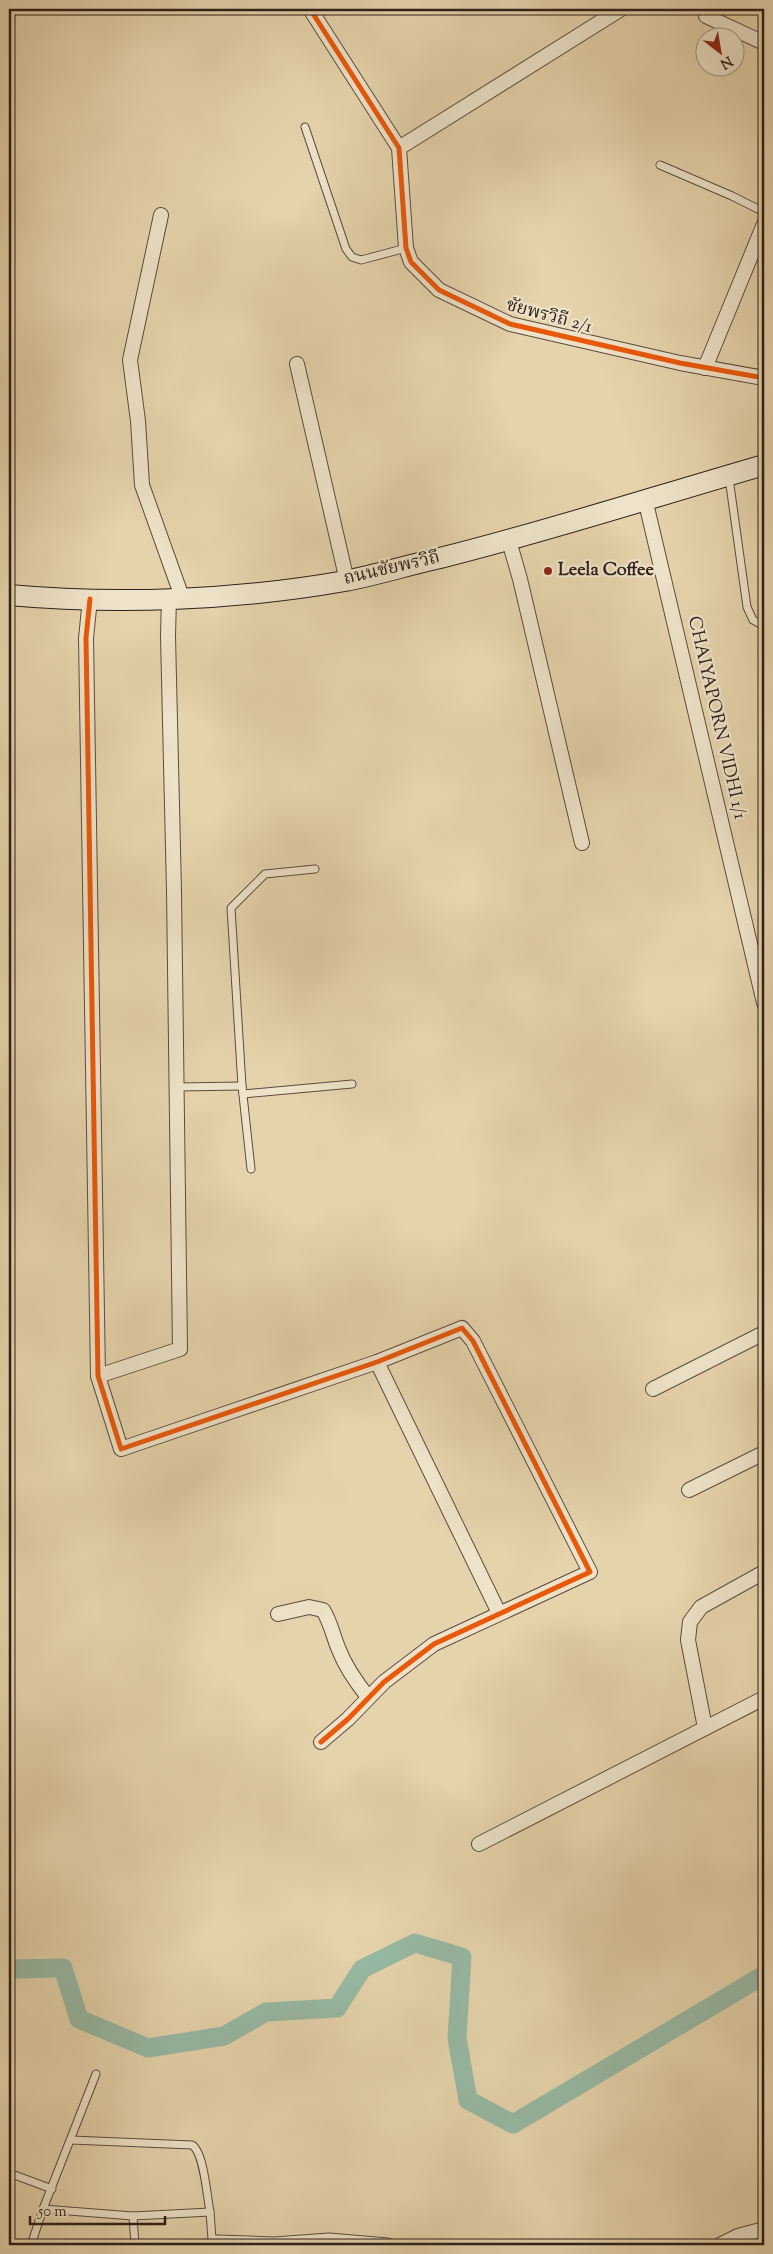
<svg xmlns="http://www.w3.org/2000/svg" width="773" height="2254" font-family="'Sorts Mill Goudy','Noto Serif Thai',serif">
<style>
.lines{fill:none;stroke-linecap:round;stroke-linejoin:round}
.canal{stroke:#97b9a4;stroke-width:19}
.service-casing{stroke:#5c4c3e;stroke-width:9}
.minor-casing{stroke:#5c4c3e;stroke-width:16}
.secondary-casing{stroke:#2e1f1a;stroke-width:22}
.service{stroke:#eee2c8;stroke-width:7}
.minor{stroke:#eee2c8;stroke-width:14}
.secondary{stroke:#eee2c8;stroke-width:20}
.cycleway-casing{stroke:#eee2c8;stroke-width:8}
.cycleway{stroke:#e8590c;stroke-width:5}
.poi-dot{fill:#8f2418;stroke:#eee2c8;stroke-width:2}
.labels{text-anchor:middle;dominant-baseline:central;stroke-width:4.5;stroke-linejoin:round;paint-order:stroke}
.street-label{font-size:18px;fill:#2e1f1a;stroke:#eee2c8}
.poi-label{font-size:18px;font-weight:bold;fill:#2e1f1a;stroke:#eee2c8;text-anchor:start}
</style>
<rect width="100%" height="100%" fill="#e5d3ab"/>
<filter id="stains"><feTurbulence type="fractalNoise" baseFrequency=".004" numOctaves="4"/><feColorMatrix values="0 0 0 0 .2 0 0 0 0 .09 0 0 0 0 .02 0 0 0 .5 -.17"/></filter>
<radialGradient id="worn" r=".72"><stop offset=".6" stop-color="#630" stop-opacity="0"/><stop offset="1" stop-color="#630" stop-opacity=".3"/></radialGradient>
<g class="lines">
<path class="canal" d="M 9,1971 L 11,1969 L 63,1968 L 79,2019 L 148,2048 L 224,2036 L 266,2012 L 337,2008 L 362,1969 L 415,1943 L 462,1957 L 457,2038 L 468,2100 L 513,2124 L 764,1975"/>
<defs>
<g id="service">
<path d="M 305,127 L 346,249 L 352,257 L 361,260 L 406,248"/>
<path d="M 660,165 L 732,196 L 764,212"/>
<path d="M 729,478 L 747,607 L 753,620 L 764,626"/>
<path d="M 177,1087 L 242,1086"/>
<path d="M 243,1094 L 352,1084"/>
<path d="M 251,1169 L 242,1086 L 231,908 L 265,874 L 315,869"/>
<path d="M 71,2140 L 192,2145 C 204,2152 207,2197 210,2212"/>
<path d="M 9,2173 L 52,2189"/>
<path d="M 43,2209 L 133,2216 L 135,2245"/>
<path d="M 133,2216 L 210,2212 L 212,2239 L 218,2239 L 274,2241 L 329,2237 L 388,2242 L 399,2245"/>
<path d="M 31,2245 L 43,2209 L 96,2074"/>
</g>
<g id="minor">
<path d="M 310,9 L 399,148 L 406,248 L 411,262 L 439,290 L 510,324 L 680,363 L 764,378"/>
<path d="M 706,16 L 764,43"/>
<path d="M 399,148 L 621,9"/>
<path d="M 161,215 L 130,360 L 138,421 L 142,485 L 182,597"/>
<path d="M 297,364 L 347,581"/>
<path d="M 705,368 L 764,224"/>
<path d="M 645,499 L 764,1003"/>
<path d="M 509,541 L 520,579 L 582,843"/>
<path d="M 90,599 L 86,638 L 98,1376 L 121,1449 L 377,1362 L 462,1328 L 473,1341 L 590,1572 L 434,1644 L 384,1682 L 348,1719 L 321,1742"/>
<path d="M 377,1362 L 499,1613"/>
<path d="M 98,1376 L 180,1349 L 174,891 L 168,636 L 169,598"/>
<path d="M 653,1389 L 764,1333"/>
<path d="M 689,1490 L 764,1453"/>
<path d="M 278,1614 L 309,1607 L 323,1610 C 331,1623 333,1636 339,1650 C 346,1668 356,1682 368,1697"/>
<path d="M 705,1728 L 688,1640 L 690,1622 L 701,1607 L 764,1572"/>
<path d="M 479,1844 L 764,1698"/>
<path d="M 720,2245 L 738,2236 L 764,2229"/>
</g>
<path id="secondary" d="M 9,595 C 118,605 237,600 345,581 C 377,575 408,565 440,558 C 549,531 656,496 764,465"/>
</defs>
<use href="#service" class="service-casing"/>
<use href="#minor" class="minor-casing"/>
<use href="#secondary" class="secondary-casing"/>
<use href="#service" class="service"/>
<use href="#minor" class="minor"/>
<use href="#secondary" class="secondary"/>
<defs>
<g id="cycleway">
<path d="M 310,9 L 399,148 L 406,248 L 411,262 L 439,290 L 510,324 L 680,363 L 764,378"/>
<path d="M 90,599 L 86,638 L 98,1376 L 121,1449 L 377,1362 L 462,1328 L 473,1341 L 590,1572 L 434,1644 L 384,1682 L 348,1719 L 321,1742"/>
</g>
</defs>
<use href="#cycleway" class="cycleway-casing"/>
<use href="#cycleway" class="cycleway"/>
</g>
<circle class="poi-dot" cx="548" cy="571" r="5"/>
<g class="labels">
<g class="street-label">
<text transform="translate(549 317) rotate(15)">ชัยพรวิถี 2/1</text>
<text transform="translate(392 569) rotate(-13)">ถนนชัยพรวิถี</text>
<text transform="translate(716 718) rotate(77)">CHAIYAPORN VIDHI 1/1</text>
</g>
<g class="poi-label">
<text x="558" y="571">Leela Coffee</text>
</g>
</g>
<rect width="773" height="2254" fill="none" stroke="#e5d3ab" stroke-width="30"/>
<rect x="10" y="10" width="753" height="2234" fill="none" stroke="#2e1f1a" stroke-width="2.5"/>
<rect x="15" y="15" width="743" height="2224" fill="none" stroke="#2e1f1a"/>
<g transform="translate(720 52) rotate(149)"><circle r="24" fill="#eee2c8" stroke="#a19482"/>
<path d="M0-4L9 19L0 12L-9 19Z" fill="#8f2418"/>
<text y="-8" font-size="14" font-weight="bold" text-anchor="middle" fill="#2e1f1a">N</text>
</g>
<path d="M30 2216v8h135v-8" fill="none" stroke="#2e1f1a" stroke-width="2.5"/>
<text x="38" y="2216" font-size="15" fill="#2e1f1a" stroke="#eee2c8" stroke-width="4" paint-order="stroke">50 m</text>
<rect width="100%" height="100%" filter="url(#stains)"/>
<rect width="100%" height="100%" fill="url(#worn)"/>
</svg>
